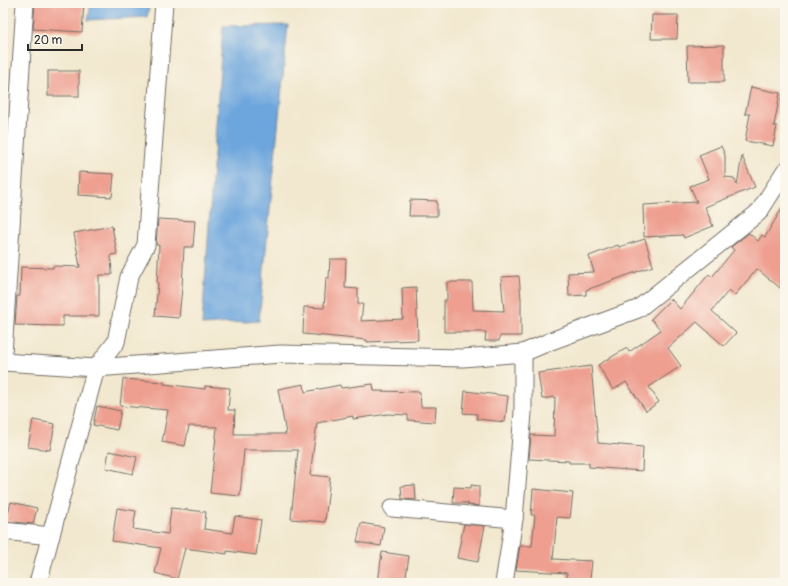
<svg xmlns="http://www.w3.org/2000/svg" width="788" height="586" font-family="Pangolin,sans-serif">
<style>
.water{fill:#6da6dd;stroke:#4c6884}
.building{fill:#ee9f90}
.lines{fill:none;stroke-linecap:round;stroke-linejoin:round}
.street-casing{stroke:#716d64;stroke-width:19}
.street{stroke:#fff;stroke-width:17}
</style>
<rect width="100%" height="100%" fill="#fbf7ec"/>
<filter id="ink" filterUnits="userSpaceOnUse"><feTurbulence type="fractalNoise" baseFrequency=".025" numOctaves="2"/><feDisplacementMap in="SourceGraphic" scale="8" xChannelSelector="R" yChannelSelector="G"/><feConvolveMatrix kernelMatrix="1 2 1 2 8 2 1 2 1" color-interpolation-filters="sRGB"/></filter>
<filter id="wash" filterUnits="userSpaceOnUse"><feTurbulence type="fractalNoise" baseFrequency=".012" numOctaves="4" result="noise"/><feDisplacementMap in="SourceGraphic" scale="16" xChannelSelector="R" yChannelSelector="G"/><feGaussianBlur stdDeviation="0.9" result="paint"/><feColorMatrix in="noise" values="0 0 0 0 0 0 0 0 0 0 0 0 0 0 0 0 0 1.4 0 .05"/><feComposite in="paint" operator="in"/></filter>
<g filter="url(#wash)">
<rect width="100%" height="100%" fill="#f2e8cf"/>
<g class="water">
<path d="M 91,3 L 150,3 L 147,17 L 88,20 Z"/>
<path d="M 288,25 L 259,321 L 202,325 L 223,26 Z"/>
</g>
<g id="blocks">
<g class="building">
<path d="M 35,3 L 84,3 L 82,32 L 33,29 Z"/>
<path d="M 652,15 L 678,15 L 677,39 L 651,39 Z"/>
<path d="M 724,45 L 724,82 L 688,82 L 687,46 Z"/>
<rect x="48" y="71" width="31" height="25"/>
<path d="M 751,87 L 780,93 L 774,126 L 777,126 L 773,146 L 745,141 L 750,114 L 745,114 Z"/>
<path d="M 721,146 L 725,155 L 725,177 L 734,178 L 737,185 L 742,156 L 755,187 L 705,207 L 713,226 L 684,238 L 683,235 L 644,237 L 643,205 L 697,202 L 690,186 L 709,179 L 699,155 Z"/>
<path d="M 79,172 L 114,174 L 112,197 L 78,195 Z"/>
<path d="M 410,200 L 437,201 L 437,216 L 409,216 Z"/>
<path d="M 785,203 L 785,292 L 757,269 L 735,295 L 729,290 L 712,311 L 736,333 L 724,346 L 697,322 L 668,348 L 681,366 L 649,387 L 659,402 L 646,411 L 626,382 L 613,390 L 598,365 L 627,348 L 629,352 L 661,330 L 651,319 L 671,299 L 680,309 L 709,274 L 712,277 L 734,250 L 731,247 L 749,233 L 758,241 L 762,235 L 765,237 Z"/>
<path d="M 158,219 L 195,221 L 193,247 L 184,247 L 182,288 L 179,318 L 155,316 L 158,283 L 157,283 L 159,245 L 156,245 Z"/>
<path d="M 112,226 L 117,254 L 111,255 L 112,275 L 99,275 L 99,316 L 63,316 L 63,326 L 15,325 L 17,296 L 20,296 L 21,267 L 53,268 L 53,266 L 80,267 L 74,233 Z"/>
<path d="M 645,239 L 653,266 L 586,290 L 586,295 L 569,296 L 568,273 L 594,272 L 589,256 L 618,245 L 619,247 Z"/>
<path d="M 330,259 L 346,259 L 345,288 L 358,289 L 358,304 L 363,304 L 361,321 L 403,319 L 402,288 L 416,287 L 418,340 L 367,342 L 367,340 L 303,334 L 304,307 L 324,308 L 326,278 L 329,278 Z"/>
<path d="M 519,276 L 521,299 L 521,336 L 500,336 L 499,341 L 485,341 L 486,332 L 444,332 L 444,300 L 447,300 L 447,282 L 472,282 L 473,310 L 504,311 L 501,277 Z"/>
<path d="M 591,366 L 598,443 L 643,447 L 642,471 L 589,467 L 589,463 L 569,463 L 569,461 L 529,459 L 531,435 L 554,436 L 555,397 L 542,399 L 538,373 Z"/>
<path d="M 123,379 L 164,382 L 164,384 L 205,389 L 205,386 L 230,388 L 228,410 L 235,410 L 234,434 L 286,434 L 278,389 L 304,384 L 305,392 L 340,385 L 341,388 L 373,384 L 374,391 L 420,392 L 421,407 L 436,407 L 435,422 L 408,420 L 408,415 L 388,414 L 353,419 L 353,416 L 317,423 L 310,475 L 330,477 L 325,522 L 291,519 L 298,450 L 244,450 L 240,496 L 210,493 L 217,427 L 189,426 L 185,446 L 162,442 L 168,410 L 120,406 Z"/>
<path d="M 465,391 L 508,396 L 505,422 L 477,419 L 477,414 L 463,413 Z"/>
<path d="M 97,406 L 121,411 L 117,430 L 93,425 Z"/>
<path d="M 33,420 L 55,424 L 50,450 L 28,447 Z"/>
<path d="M 109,451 L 137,457 L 133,474 L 106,468 Z"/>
<path d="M 415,485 L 416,500 L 402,499 L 401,486 Z"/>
<path d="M 471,485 L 479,486 L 479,506 L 468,505 L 468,503 L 453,503 L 454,487 L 471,488 Z"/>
<path d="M 533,489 L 573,493 L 570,518 L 557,517 L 553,559 L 592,561 L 590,579 L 567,578 L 567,573 L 516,570 L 520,546 L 532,546 L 535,515 L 531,515 Z"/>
<path d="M 11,502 L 37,508 L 33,524 L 6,521 Z"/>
<path d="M 117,508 L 136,511 L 133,529 L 168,534 L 171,508 L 206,512 L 204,529 L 232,533 L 235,516 L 261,520 L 256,555 L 227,551 L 227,554 L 185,548 L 177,579 L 155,573 L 161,548 L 112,541 Z"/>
<path d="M 361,523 L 384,527 L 381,546 L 357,542 Z"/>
<path d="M 464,524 L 485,526 L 478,562 L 457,558 Z"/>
<path d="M 382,552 L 409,556 L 405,583 L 378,583 Z"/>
</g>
</g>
</g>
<g filter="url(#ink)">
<use href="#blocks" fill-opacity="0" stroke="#716d64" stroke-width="1"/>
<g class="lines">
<defs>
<g id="street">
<path d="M 3,354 L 25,3"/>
<path d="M 3,362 L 96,368 L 280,354 L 463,358 L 523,353 L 551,341 L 638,309 L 759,212 L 785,171"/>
<path d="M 392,508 L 514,519"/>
<path d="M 3,531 L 51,536"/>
<path d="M 38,583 L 96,368 L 116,342 L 129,277 L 146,245 L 164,3"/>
<path d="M 504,583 L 514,519 L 523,413 L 523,353"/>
</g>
</defs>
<use href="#street" class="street-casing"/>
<use href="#street" class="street"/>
</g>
</g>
<rect width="788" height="586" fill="none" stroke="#fbf7ec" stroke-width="16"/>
<path d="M28 44v6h54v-6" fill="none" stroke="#2b2b2b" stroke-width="2"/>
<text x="34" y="44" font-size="12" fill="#2b2b2b" stroke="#fbf7ec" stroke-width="3" paint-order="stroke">20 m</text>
</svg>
